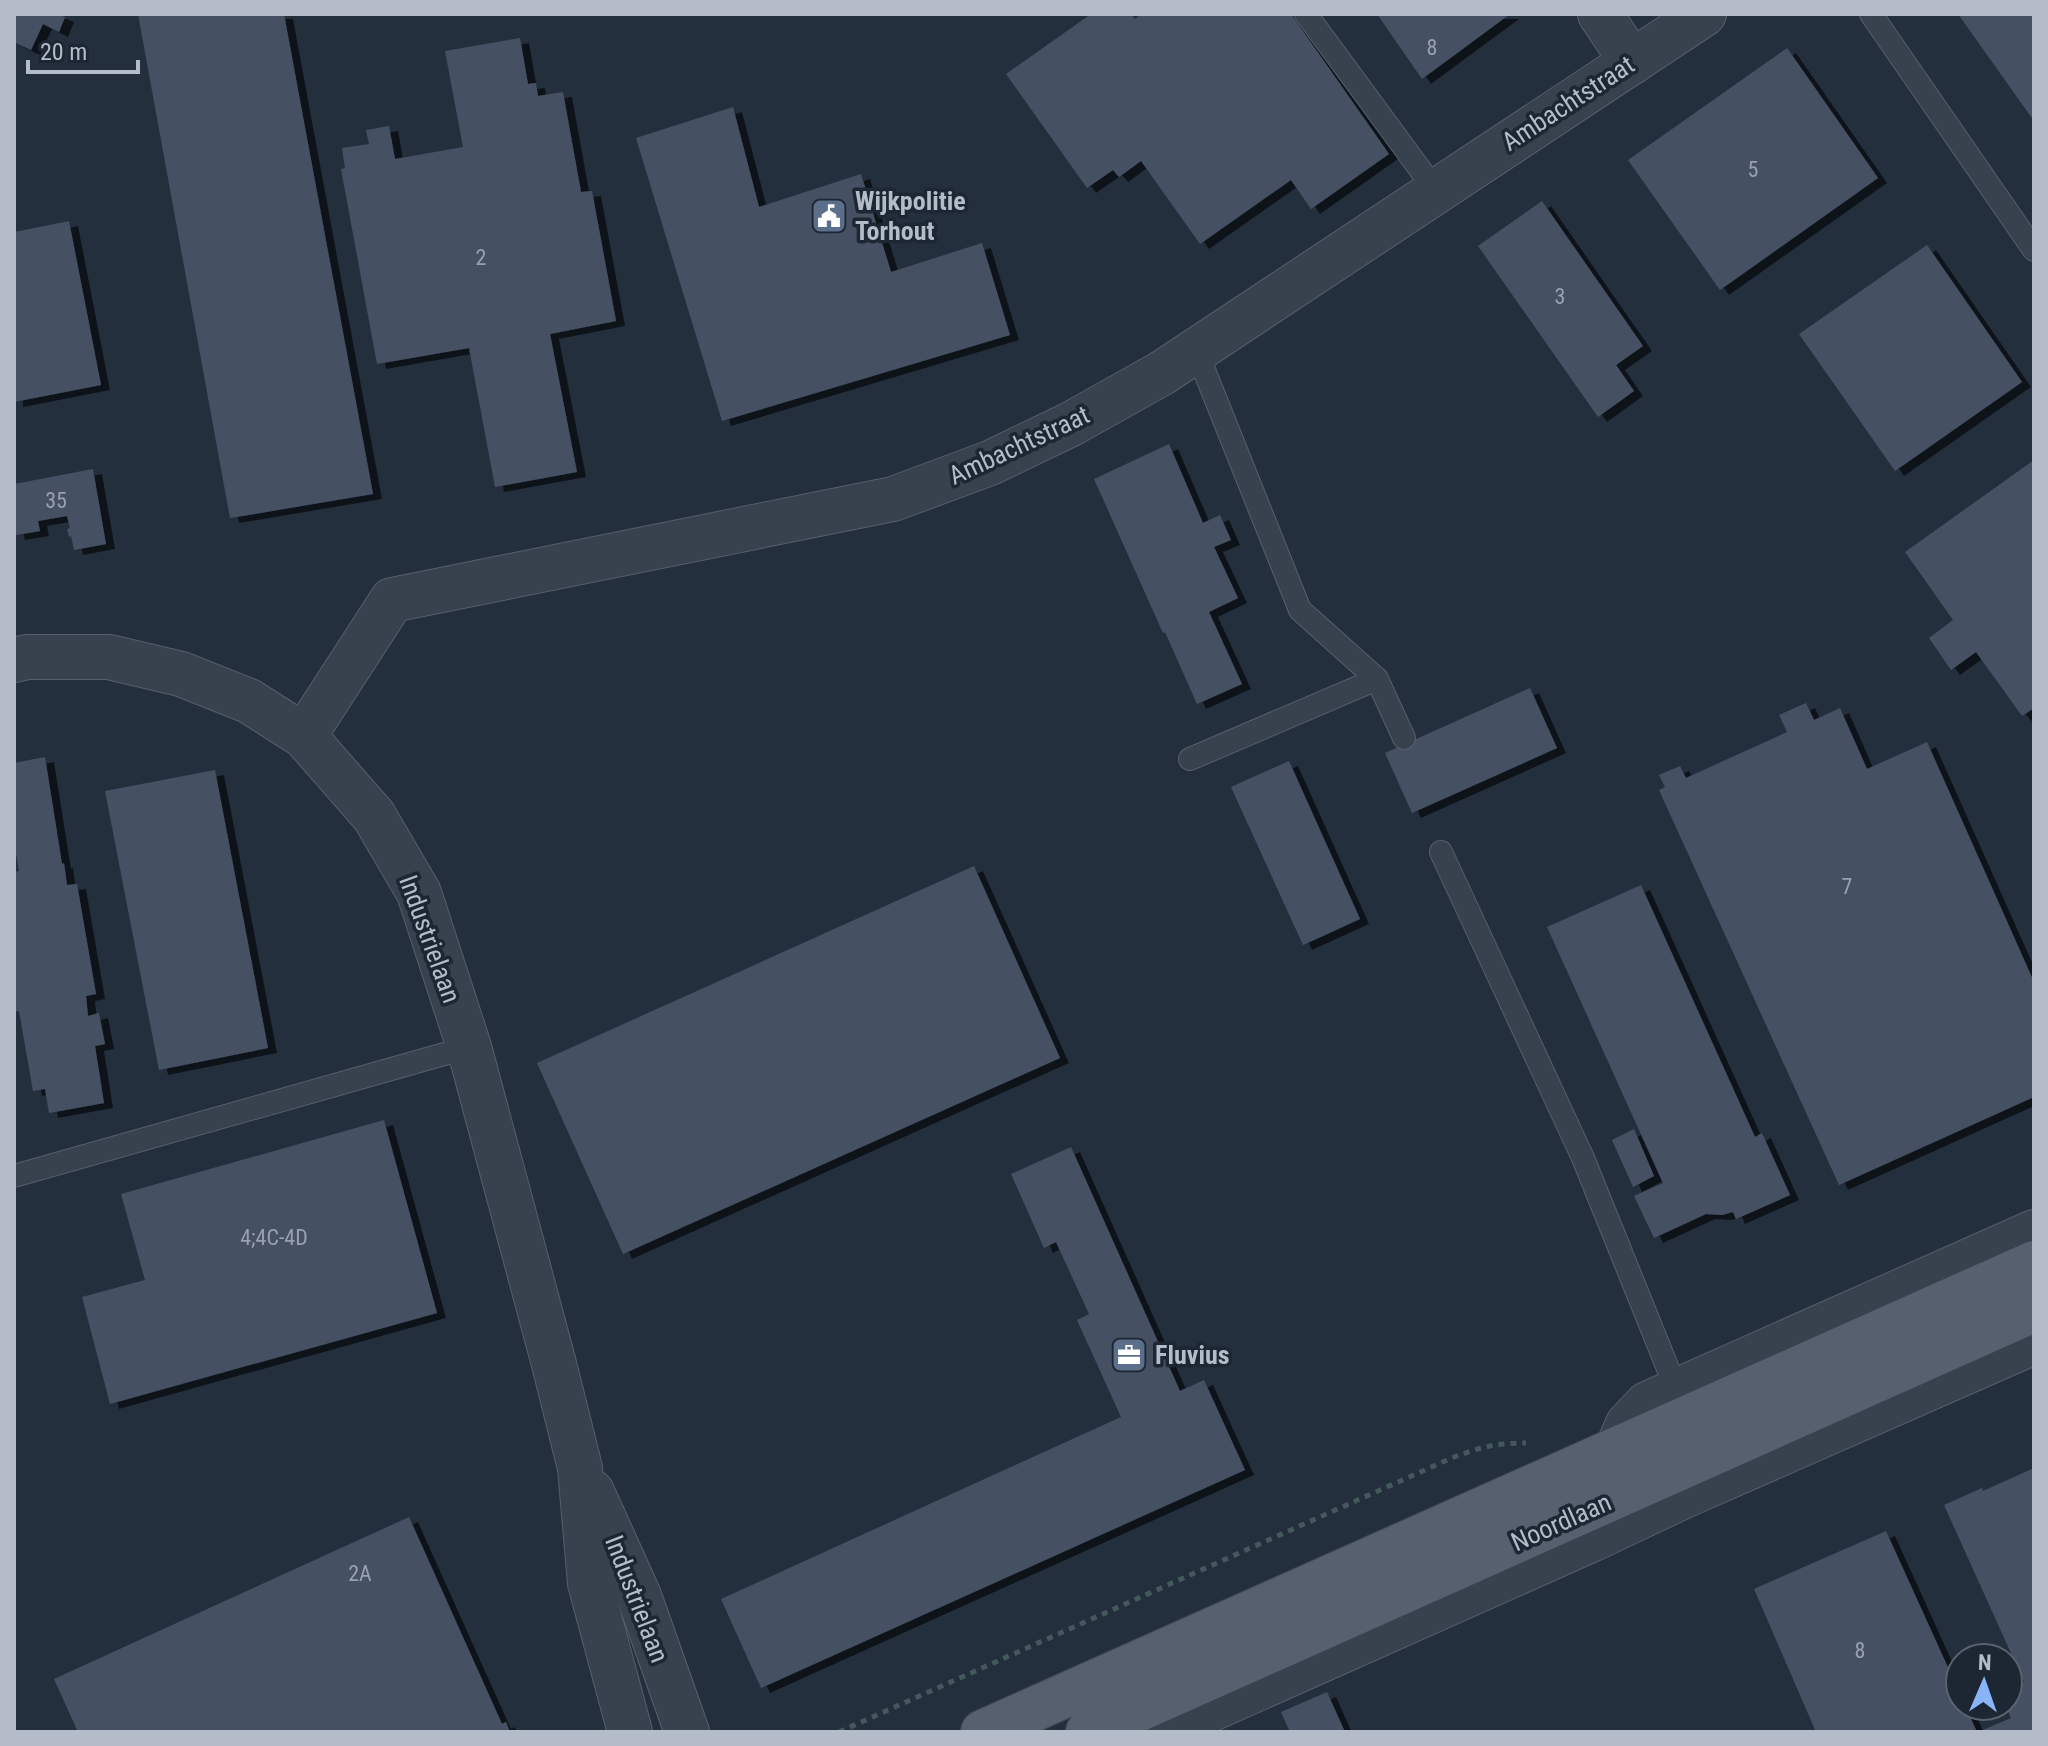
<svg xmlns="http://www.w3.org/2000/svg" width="2048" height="1746" font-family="'Roboto Condensed',sans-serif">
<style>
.building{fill:#455162;filter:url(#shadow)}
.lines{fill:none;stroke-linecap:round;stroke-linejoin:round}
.service-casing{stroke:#565f6c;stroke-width:24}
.minor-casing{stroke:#565f6c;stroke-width:46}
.primary-casing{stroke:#414a57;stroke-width:46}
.path{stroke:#44595c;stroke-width:5;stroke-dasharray:6 6;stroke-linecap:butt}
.service{stroke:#38414e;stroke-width:22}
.minor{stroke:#38414e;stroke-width:44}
.primary{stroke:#56606e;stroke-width:44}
.labels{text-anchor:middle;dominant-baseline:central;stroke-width:7;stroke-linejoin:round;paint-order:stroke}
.number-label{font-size:22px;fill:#98a1af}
.street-label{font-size:26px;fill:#b4bcc9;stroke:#1d2633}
.poi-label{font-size:26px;font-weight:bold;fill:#b4bcc9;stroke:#1d2633;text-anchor:start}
</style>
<defs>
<filter id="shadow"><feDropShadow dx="9" dy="5" stdDeviation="0" flood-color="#0009"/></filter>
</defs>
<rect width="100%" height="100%" fill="#242f3e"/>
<g class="building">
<path d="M 14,14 L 58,14 L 65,17 L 59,32 L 43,24 L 31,50 L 14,42 Z"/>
<path d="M 138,14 L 284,14 L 373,494 L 230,518 Z"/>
<path d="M 1091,14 L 1131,14 L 1135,19 L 1141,14 L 1291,14 L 1389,154 L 1311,209 L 1291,180 L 1200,244 L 1141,161 L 1119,177 L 1113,170 L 1087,188 L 1006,74 Z"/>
<path d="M 1377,14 L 1510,14 L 1422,79 Z"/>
<path d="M 1958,14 L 2034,14 L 2034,121 Z"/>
<path d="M 520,38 L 528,84 L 536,83 L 538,96 L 563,92 L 581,192 L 592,191 L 616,321 L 550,334 L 577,472 L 495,487 L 469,348 L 377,364 L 341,169 L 345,168 L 342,148 L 369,144 L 366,130 L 389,126 L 395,159 L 463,147 L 445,51 Z"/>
<path d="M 1787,48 L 1878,178 L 1720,290 L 1628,160 Z"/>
<path d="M 733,107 L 759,207 L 861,174 L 891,272 L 982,243 L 1010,335 L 722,421 L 636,138 Z"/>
<path d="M 1542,201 L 1643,346 L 1616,365 L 1634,391 L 1598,417 L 1478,246 Z"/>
<path d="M 69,221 L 101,385 L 14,402 L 14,232 Z"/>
<path d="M 1927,245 L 2022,382 L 1895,471 L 1799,334 Z"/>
<path d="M 1169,444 L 1203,523 L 1220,515 L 1231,540 L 1214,547 L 1238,598 L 1209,612 L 1242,684 L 1197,704 L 1165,632 L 1163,633 L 1094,479 Z"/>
<path d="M 2034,460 L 2034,708 L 2022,716 L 1976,652 L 1951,670 L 1929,638 L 1953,620 L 1905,552 Z"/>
<path d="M 93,469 L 106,544 L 74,550 L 71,536 L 69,537 L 67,529 L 70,528 L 67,516 L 38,521 L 40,531 L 16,535 L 14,527 L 14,484 Z"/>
<path d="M 1530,688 L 1557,748 L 1412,813 L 1385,753 Z"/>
<path d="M 1806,703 L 1814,720 L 1840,708 L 1867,769 L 1927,742 L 2034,982 L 2034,1097 L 1839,1185 L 1659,790 L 1665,787 L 1659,775 L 1680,766 L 1686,778 L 1787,732 L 1779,715 Z"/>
<path d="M 45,757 L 62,864 L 64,863 L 67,885 L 77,884 L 96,994 L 86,996 L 88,1016 L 99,1013 L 105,1044 L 95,1046 L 104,1103 L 49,1113 L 45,1089 L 33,1091 L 19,1011 L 14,1012 L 14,872 L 19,871 L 14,842 L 14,763 Z"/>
<path d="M 1289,761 L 1360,919 L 1303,945 L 1231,787 Z"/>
<path d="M 215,770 L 268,1048 L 159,1070 L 105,791 Z"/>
<path d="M 974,866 L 1060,1058 L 623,1254 L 537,1063 Z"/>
<path d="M 1641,885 L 1755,1137 L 1762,1133 L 1790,1195 L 1736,1219 L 1733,1212 L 1722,1215 L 1706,1214 L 1654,1238 L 1634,1196 L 1663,1183 L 1547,927 Z"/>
<path d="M 384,1120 L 437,1313 L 110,1404 L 82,1297 L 145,1280 L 121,1194 Z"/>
<path d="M 1634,1129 L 1654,1176 L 1633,1187 L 1612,1140 Z"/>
<path d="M 1071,1147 L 1180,1391 L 1204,1380 L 1245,1470 L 761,1688 L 721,1599 L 1121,1417 L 1077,1320 L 1089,1314 L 1056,1242 L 1044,1248 L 1011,1174 Z"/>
<path d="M 2034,1468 L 2034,1732 L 1978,1732 L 2011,1718 L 2006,1706 L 2008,1706 L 2008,1689 L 2024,1682 L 1944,1505 L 1982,1488 L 1983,1491 Z"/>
<path d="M 409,1517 L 502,1724 L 506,1722 L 510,1732 L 78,1732 L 54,1679 Z"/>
<path d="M 1886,1531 L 1960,1694 L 1960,1706 L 1965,1706 L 1977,1732 L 1816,1732 L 1754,1589 Z"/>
<path d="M 1327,1692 L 1345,1732 L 1290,1732 L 1281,1712 Z"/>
</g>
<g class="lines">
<defs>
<g id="service">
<path d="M 1306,14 L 1436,191"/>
<path d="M 1871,14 L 2034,250"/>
<path d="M 1196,350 L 1300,610 L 1377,679 L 1404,738"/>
<path d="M 1190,759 L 1377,679"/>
<path d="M 1441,852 L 1583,1158 L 1677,1391"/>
<path d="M 14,1176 L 469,1047"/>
</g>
<g id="minor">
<path d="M 1600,14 L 1632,62"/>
<path d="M 14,660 L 27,657 L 109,657 L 181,674 L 249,701 L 304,736 L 374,816 L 419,893 L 469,1047 L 554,1364 L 580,1468 L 590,1583 L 630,1732"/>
<path d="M 304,736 L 392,600 L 893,499 L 990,463 L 1071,424 L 1162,373 L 1704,14"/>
<path d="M 1617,1449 L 1628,1424 L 1647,1404 L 2034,1232"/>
<path d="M 592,1492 L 639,1596 L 687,1732"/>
<path d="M 1160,1732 L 1593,1539 L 1684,1496 L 2034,1342"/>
</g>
<g id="primary">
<path d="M 983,1732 L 2034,1263"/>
<path d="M 1088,1732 L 2034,1310"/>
</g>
</defs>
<use href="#service" class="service-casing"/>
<use href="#minor" class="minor-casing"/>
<use href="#primary" class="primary-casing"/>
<path class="path" d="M 839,1732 L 1454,1457 C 1482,1447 1496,1443 1526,1443"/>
<use href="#service" class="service"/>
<use href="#minor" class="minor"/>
<use href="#primary" class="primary"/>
</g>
<defs>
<symbol id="civic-square" viewBox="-11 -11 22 22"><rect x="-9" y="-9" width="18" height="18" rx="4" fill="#5c6f8a" stroke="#1d2633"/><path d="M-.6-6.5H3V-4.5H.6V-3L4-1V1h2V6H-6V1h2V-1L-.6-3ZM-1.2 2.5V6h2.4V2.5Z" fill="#fff"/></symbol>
<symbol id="office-square" viewBox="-11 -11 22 22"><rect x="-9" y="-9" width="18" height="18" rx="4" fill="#5c6f8a" stroke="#1d2633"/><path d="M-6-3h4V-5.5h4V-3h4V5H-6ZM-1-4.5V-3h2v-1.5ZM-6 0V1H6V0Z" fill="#fff"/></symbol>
</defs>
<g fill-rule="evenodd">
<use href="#civic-square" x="809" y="196" width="40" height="40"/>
<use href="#office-square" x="1109" y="1335" width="40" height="40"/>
</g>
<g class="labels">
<g class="number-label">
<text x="1432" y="47">8</text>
<text x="1753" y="169">5</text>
<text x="481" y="257">2</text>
<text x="1560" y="296">3</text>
<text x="56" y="500">35</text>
<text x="1847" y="886">7</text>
<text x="274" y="1237">4;4C-4D</text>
<text x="360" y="1573">2A</text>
<text x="1860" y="1650">8</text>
</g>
<g class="street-label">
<text transform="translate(1568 103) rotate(-33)">Ambachtstraat</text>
<text transform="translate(1019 445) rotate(-25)">Ambachtstraat</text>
<text transform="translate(430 939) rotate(70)">Industrielaan</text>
<text transform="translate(1561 1522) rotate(-24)">Noordlaan</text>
<text transform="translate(637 1599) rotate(69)">Industrielaan</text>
</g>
<g class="poi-label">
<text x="855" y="201">Wijkpolitie<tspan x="855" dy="30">Torhout</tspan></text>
<text x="1155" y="1355">Fluvius</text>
</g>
</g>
<rect width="2048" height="1746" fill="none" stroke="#b4bcc9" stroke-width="32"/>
<g transform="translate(1984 1682) rotate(2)"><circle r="38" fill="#1d2633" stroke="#59626f" stroke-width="2"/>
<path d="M0-6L14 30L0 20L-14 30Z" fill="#8ab4f8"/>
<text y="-12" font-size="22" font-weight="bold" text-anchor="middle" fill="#b4bcc9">N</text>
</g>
<path d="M28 60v12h110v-12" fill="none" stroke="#b4bcc9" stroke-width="4"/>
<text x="40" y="60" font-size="24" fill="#b4bcc9" stroke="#1d2633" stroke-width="6" paint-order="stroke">20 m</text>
</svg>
